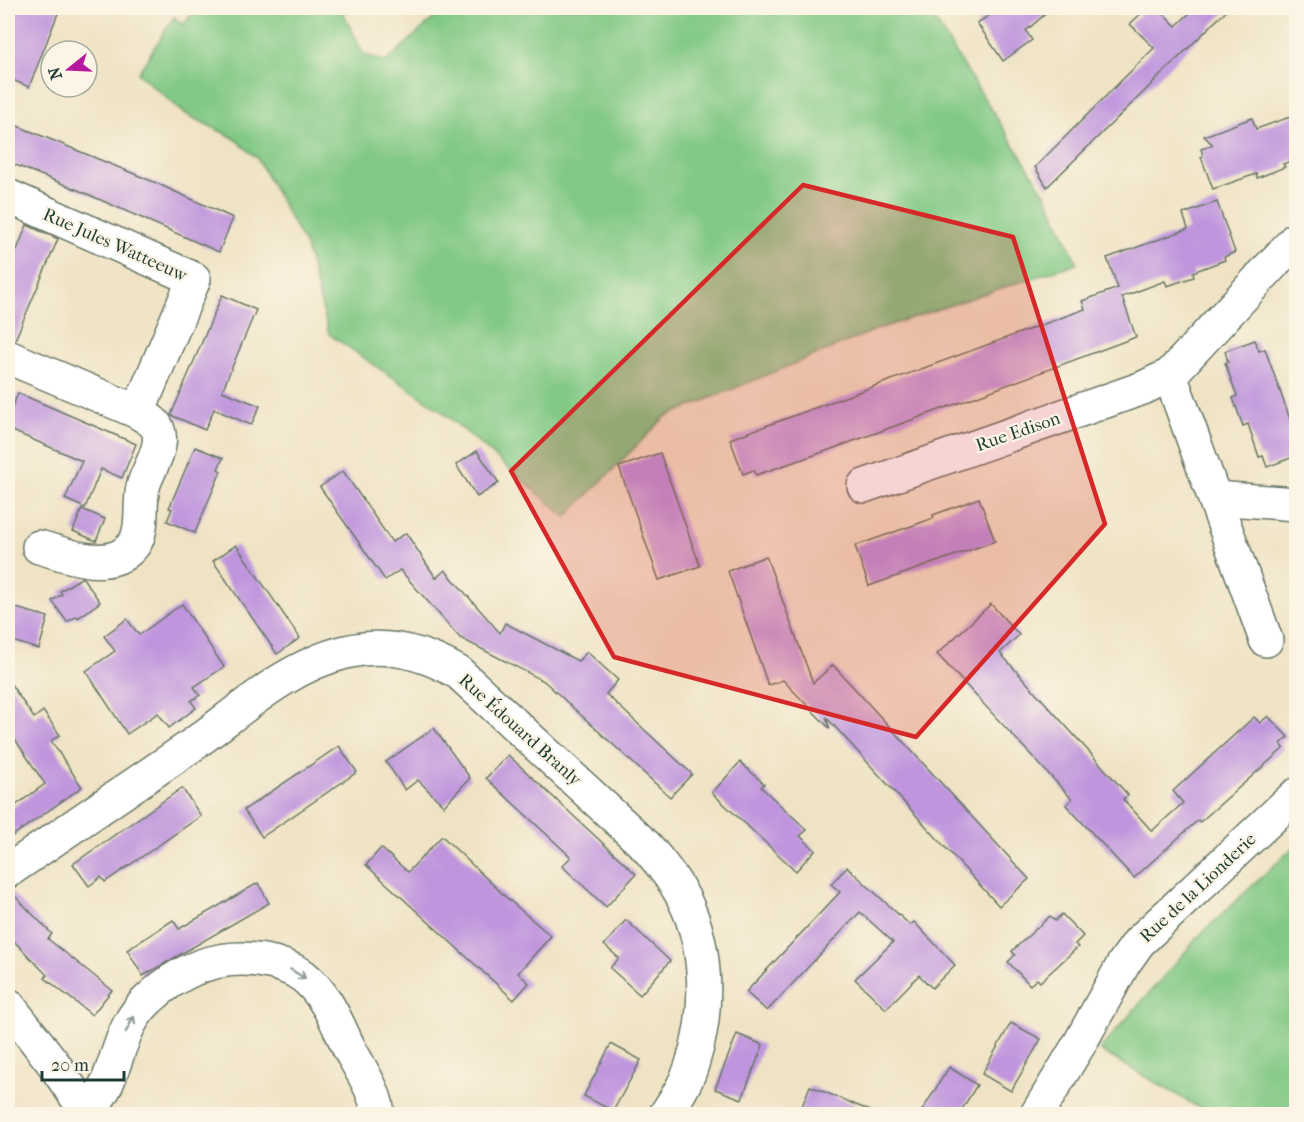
<svg xmlns="http://www.w3.org/2000/svg" width="1304" height="1122" font-family="'IM FELL French Canon',serif">
<style>
.green{fill:#82c985;stroke:#50835c;stroke-width:1.5}
.building{fill:#bf96dd}
.lines{fill:none;stroke-linecap:round;stroke-linejoin:round}
.minor-casing{stroke:#687766;stroke-width:36}
.minor{stroke:#fff;stroke-width:33}
.oneway{stroke:#8f9e9a}
.marked{fill:#d62828;fill-opacity:0.2;stroke:#d62828;stroke-width:4.5;stroke-linejoin:round}
.labels{text-anchor:middle;dominant-baseline:central;stroke-width:4.5;stroke-linejoin:round;paint-order:stroke}
.street-label{font-size:18px;fill:#1f3d34;stroke:#fcf5e5}
</style>
<rect width="100%" height="100%" fill="#fcf5e5"/>
<filter id="ink" filterUnits="userSpaceOnUse"><feTurbulence type="fractalNoise" baseFrequency=".0167" numOctaves="2"/><feDisplacementMap in="SourceGraphic" scale="12" xChannelSelector="R" yChannelSelector="G"/><feConvolveMatrix kernelMatrix="1 2 1 2 8 2 1 2 1" color-interpolation-filters="sRGB"/></filter>
<filter id="wash" filterUnits="userSpaceOnUse"><feTurbulence type="fractalNoise" baseFrequency=".008" numOctaves="4" result="noise"/><feDisplacementMap in="SourceGraphic" scale="24" xChannelSelector="R" yChannelSelector="G"/><feGaussianBlur stdDeviation="1.35" result="paint"/><feColorMatrix in="noise" values="0 0 0 0 0 0 0 0 0 0 0 0 0 0 0 0 0 1.4 0 .05"/><feComposite in="paint" operator="in"/></filter>
<g filter="url(#wash)">
<rect width="100%" height="100%" fill="#efe3c4"/>
<g class="green">
<path d="M 197,8 L 341,8 L 363,54 L 386,62 L 445,8 L 927,8 L 1047,197 L 1077,263 L 878,329 L 665,417 L 566,517 L 439,409 L 329,334 L 306,247 L 257,158 L 232,137 L 184,113 L 138,73 L 174,17 L 183,25 Z"/>
<path d="M 1296,845 L 1296,1114 L 1210,1114 L 1099,1050 L 1200,935 Z"/>
</g>
<g id="blocks">
<g class="building">
<path d="M 8,8 L 60,8 L 29,87 L 8,78 Z"/>
<path d="M 1001,8 L 1052,8 L 1026,31 L 1032,40 L 1003,61 L 977,23 Z"/>
<path d="M 1147,8 L 1158,8 L 1176,26 L 1195,8 L 1229,8 L 1047,187 L 1035,167 L 1154,48 L 1130,24 Z"/>
<path d="M 1296,115 L 1296,159 L 1283,164 L 1285,167 L 1257,178 L 1256,174 L 1213,189 L 1201,157 L 1203,156 L 1201,149 L 1213,145 L 1204,136 L 1252,118 L 1256,129 Z"/>
<path d="M 8,122 L 154,182 L 233,218 L 219,252 L 78,190 L 8,162 Z"/>
<path d="M 1217,202 L 1235,252 L 1224,257 L 1225,260 L 1193,272 L 1194,277 L 1167,286 L 1165,281 L 1122,297 L 1136,337 L 964,401 L 826,451 L 756,475 L 754,470 L 743,474 L 730,439 L 1085,309 L 1082,301 L 1118,288 L 1107,258 L 1188,229 L 1183,214 Z"/>
<path d="M 27,225 L 58,239 L 15,340 L 8,339 L 8,272 Z"/>
<path d="M 222,295 L 256,310 L 222,391 L 260,406 L 251,425 L 214,409 L 205,430 L 171,415 Z"/>
<path d="M 1255,340 L 1259,351 L 1265,349 L 1296,436 L 1296,456 L 1267,467 L 1263,456 L 1259,457 L 1248,424 L 1243,426 L 1233,398 L 1237,396 L 1225,363 L 1228,362 L 1225,351 Z"/>
<path d="M 18,393 L 136,444 L 122,478 L 101,469 L 85,508 L 65,499 L 82,461 L 8,429 L 8,418 Z"/>
<path d="M 195,447 L 223,458 L 218,469 L 221,471 L 195,533 L 167,521 L 172,509 L 169,508 Z"/>
<path d="M 477,451 L 499,483 L 477,497 L 456,465 Z"/>
<path d="M 660,453 L 700,566 L 659,580 L 619,467 Z"/>
<path d="M 343,471 L 392,542 L 406,533 L 436,578 L 445,570 L 500,633 L 505,623 L 578,661 L 587,652 L 618,680 L 606,694 L 692,774 L 670,797 L 544,681 L 460,638 L 400,570 L 385,580 L 320,487 Z"/>
<path d="M 979,498 L 995,541 L 869,586 L 855,546 L 934,518 L 933,515 Z"/>
<path d="M 82,509 L 105,519 L 96,541 L 73,531 Z"/>
<path d="M 236,545 L 300,638 L 277,654 L 213,561 Z"/>
<path d="M 766,556 L 813,683 L 833,665 L 1029,879 L 999,906 L 826,717 L 830,729 L 783,680 L 768,685 L 728,571 Z"/>
<path d="M 81,578 L 83,578 L 100,602 L 78,618 L 77,616 L 67,622 L 52,601 L 62,594 L 60,591 Z"/>
<path d="M 182,604 L 224,667 L 194,687 L 200,695 L 191,701 L 196,708 L 169,728 L 158,713 L 127,734 L 86,671 L 115,651 L 104,636 L 127,619 L 139,635 Z"/>
<path d="M 991,604 L 1019,635 L 1000,653 L 1128,795 L 1123,799 L 1152,831 L 1183,803 L 1173,791 L 1254,717 L 1260,723 L 1268,716 L 1288,737 L 1281,744 L 1284,748 L 1200,822 L 1198,820 L 1134,878 L 1066,805 L 1072,799 L 937,654 Z"/>
<path d="M 16,608 L 48,617 L 39,649 L 12,641 L 13,638 L 8,637 L 8,627 Z"/>
<path d="M 8,680 L 34,718 L 43,711 L 60,735 L 51,741 L 82,787 L 8,839 L 8,811 L 45,784 L 8,729 Z"/>
<path d="M 434,728 L 470,778 L 444,806 L 418,780 L 405,790 L 386,762 Z"/>
<path d="M 339,746 L 357,772 L 262,837 L 244,810 Z"/>
<path d="M 508,755 L 636,874 L 606,907 L 562,866 L 571,857 L 486,778 Z"/>
<path d="M 740,762 L 764,784 L 761,787 L 807,830 L 800,836 L 815,850 L 796,871 L 712,793 Z"/>
<path d="M 182,788 L 201,816 L 105,882 L 101,877 L 89,886 L 73,864 Z"/>
<path d="M 442,836 L 507,898 L 551,936 L 518,973 L 529,983 L 514,1000 L 366,865 L 381,848 L 408,872 Z"/>
<path d="M 847,867 L 910,925 L 914,922 L 955,965 L 932,988 L 919,975 L 886,1009 L 855,979 L 893,942 L 860,912 L 767,1011 L 746,992 L 840,892 L 831,884 Z"/>
<path d="M 258,883 L 269,903 L 143,976 L 127,950 L 173,920 L 179,929 Z"/>
<path d="M 8,889 L 52,934 L 48,939 L 112,990 L 92,1015 L 45,978 L 47,975 L 8,935 Z"/>
<path d="M 1062,914 L 1083,936 L 1075,944 L 1078,947 L 1040,982 L 1037,979 L 1030,985 L 1008,962 L 1015,955 L 1012,951 L 1050,916 L 1055,921 Z"/>
<path d="M 626,920 L 670,961 L 640,995 L 610,968 L 619,958 L 604,945 Z"/>
<path d="M 1011,1023 L 1041,1039 L 1011,1091 L 982,1074 Z"/>
<path d="M 737,1034 L 763,1045 L 742,1099 L 715,1089 Z"/>
<path d="M 611,1044 L 641,1060 L 613,1111 L 584,1096 Z"/>
<path d="M 949,1067 L 977,1085 L 959,1114 L 920,1114 Z"/>
<path d="M 810,1086 L 878,1114 L 799,1114 Z"/>
</g>
</g>
</g>
<g filter="url(#ink)">
<use href="#blocks" fill-opacity="0" stroke="#687766" stroke-width="1.5"/>
<g class="lines">
<defs>
<g id="minor">
<path d="M 8,196 L 194,279 L 138,412 L 8,357"/>
<path d="M 1170,375 L 1266,640"/>
<path d="M 864,486 L 1143,388 L 1170,375 L 1296,239"/>
<path d="M 1215,498 L 1296,504"/>
<path d="M 39,547 C 61,553 92,566 115,558 C 123,556 132,548 136,541 C 144,525 139,504 143,487 C 147,470 165,448 158,430 C 155,421 145,417 138,412"/>
<path d="M 8,871 C 68,830 128,789 188,748 C 238,713 286,666 346,652 C 387,642 425,653 459,673 L 646,846 C 658,860 670,874 679,890 C 708,940 710,1007 693,1061 C 688,1080 677,1097 666,1114"/>
<path d="M 8,1005 L 53,1063 L 88,1114"/>
<path d="M 87,1114 C 94,1104 102,1094 107,1083 C 120,1053 123,1022 149,999 C 184,966 226,951 274,963 C 284,966 295,970 303,976 C 326,994 337,1023 349,1048 C 360,1069 376,1091 378,1114"/>
<path d="M 1037,1114 L 1080,1043 L 1124,963 L 1139,942 L 1296,795"/>
</g>
</defs>
<use href="#minor" class="minor-casing"/>
<use href="#minor" class="minor"/>
</g>
<defs><path id="oneway-shaft" d="M-6 0H5M1.5-3L5.5 0L1.5 3" fill="none" stroke-width="1.6" stroke-linecap="round" stroke-linejoin="round" transform="scale(1.5)"/></defs>
<g class="oneway">
<use href="#oneway-shaft" transform="translate(298 974) rotate(32)"/>
<use href="#oneway-shaft" transform="translate(130 1024) rotate(-62)"/>
</g>
</g>
<path class="marked" d="M 803,185 L 1013,237 L 1105,524 L 916,737 L 614,657 L 511,471 Z"/>
<g class="labels">
<g class="street-label">
<text transform="translate(115 245) rotate(24)">Rue Jules Watteeuw</text>
<text transform="translate(1018 432) rotate(-19)">Rue Edison</text>
<text transform="translate(520 730) rotate(42)">Rue Édouard Branly</text>
<text transform="translate(1198 888) rotate(-43)">Rue de la Lionderie</text>
</g>
</g>
<rect width="1304" height="1122" fill="none" stroke="#fcf5e5" stroke-width="30"/>
<g transform="translate(69 69) rotate(252)"><circle r="28" fill="#fcf5e5" stroke="#a4ab9e" stroke-width="1.5"/>
<path d="M0-4.5L10 22L0 15L-10 22Z" fill="#b5179e"/>
<text y="-9" font-size="16" font-weight="bold" text-anchor="middle" fill="#1f3d34">N</text>
</g>
<path d="M42 1071v9h82v-9" fill="none" stroke="#1f3d34" stroke-width="3"/>
<text x="51" y="1071" font-size="18" fill="#1f3d34" stroke="#fcf5e5" stroke-width="4.5" paint-order="stroke">20 m</text>
</svg>
